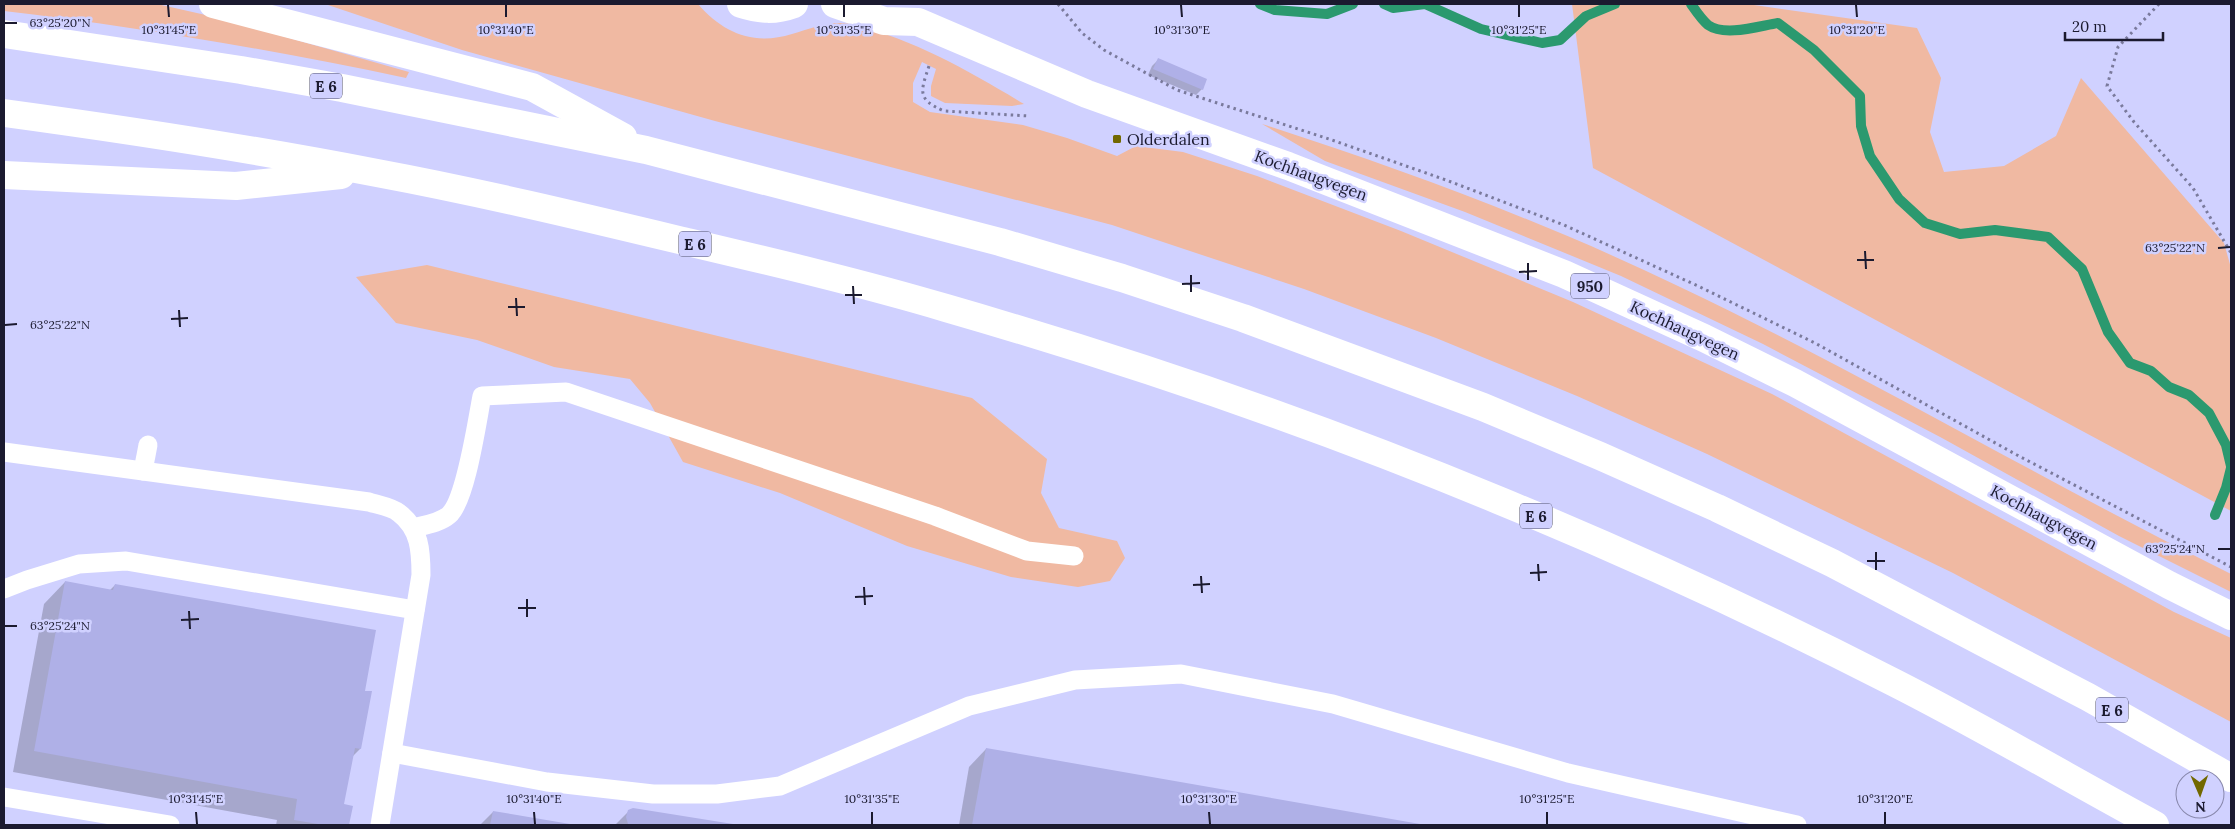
<svg xmlns="http://www.w3.org/2000/svg" width="2235" height="829" font-family="Lora,serif">
<style>
.green{fill:#f0b9a2}
.shadow{fill:#0003}
.lines{fill:none;stroke-linecap:round;stroke-linejoin:round}
.stream{stroke:#2b996f;stroke-width:10}
.building{fill:#afb0e7}
.path{stroke:#7a7a9c;stroke-width:3;stroke-dasharray:2.5 4;stroke-linecap:butt}
.lane{stroke:#fff;stroke-width:19}
.primary{stroke:#fff;stroke-width:28}
.highway{stroke:#fff;stroke-width:28}
.ticks{fill:none;stroke:#1b1a2f;stroke-width:2}
.poi-dot{fill:#726800;stroke:#d0d1ff;stroke-width:2}
.labels{text-anchor:middle;dominant-baseline:central;stroke-width:5;stroke-linejoin:round;paint-order:stroke}
.shield{fill:#d0d1ff;stroke:#51516d;stroke-width:1}
.shield-label{font-size:15px;font-weight:bold;fill:#1b1a2f}
.poi-label{font-size:16px;fill:#1b1a2f;stroke:#d0d1ff;text-anchor:start}
.street-label{font-size:16px;fill:#1b1a2f;stroke:#d0d1ff}
.ticks-label{font-size:12px;text-anchor:middle;fill:#1b1a2f;stroke:#d0d1ff;stroke-width:5;stroke-linejoin:round;paint-order:stroke}
</style>
<rect width="100%" height="100%" fill="#d0d1ff"/>
<g class="green">
<path d="M 4,4 L 157,4 L 219,18 L 409,72 L 406,78 C 274,50 138,27 4,11 Z"/>
<path d="M 325,4 L 698,4 C 723,33 754,46 792,34 C 813,28 833,19 855,25 C 915,40 971,72 1024,104 L 1012,106 L 945,103 L 931,96 L 931,86 L 936,69 L 922,62 L 913,83 L 913,102 L 930,112 L 1023,125 L 1067,138 L 1117,156 L 1136,146 L 1183,152 L 1257,176 L 1401,231 L 1573,302 L 1772,394 L 2174,612 L 2231,638 L 2231,722 L 1953,573 L 1707,454 L 1577,396 L 1436,338 L 1304,289 L 1112,225 L 715,121 L 462,50 Z"/>
<path d="M 1572,4 L 1747,4 L 1917,28 L 1941,78 L 1930,132 L 1944,172 L 2004,166 L 2056,136 L 2081,78 L 2224,243 L 2231,268 L 2231,511 L 1593,168 Z"/>
<path d="M 1262,124 C 1404,170 1543,221 1678,286 C 1866,375 2045,482 2231,574 L 2231,592 L 2119,536 L 1942,438 L 1763,344 L 1621,276 L 1465,212 L 1325,161 Z"/>
<path d="M 427,265 L 972,398 L 1047,459 L 1041,493 L 1059,528 L 1117,541 L 1125,558 L 1110,581 L 1078,587 L 1011,577 L 907,546 L 780,493 L 683,462 L 650,403 L 630,379 L 554,367 L 477,340 L 396,323 L 356,277 Z"/>
</g>
<g class="shadow">
<path d="M 1158,60 L 1202,89 L 1196,95 L 1148,75 L 1152,66 Z"/>
<path d="M 65,582 L 109,591 L 115,585 L 363,692 L 360,749 L 352,757 L 343,805 L 351,807 L 348,825 L 276,825 L 277,820 L 13,772 L 44,604 Z"/>
<path d="M 986,749 L 1418,825 L 959,825 L 969,767 Z"/>
<path d="M 629,811 L 728,825 L 615,825 Z"/>
<path d="M 493,812 L 568,825 L 480,825 Z"/>
</g>
<g class="lines">
<g class="stream">
<path d="M 1260,4 L 1275,10 L 1327,14 L 1353,4"/>
<path d="M 1384,4 L 1393,8 L 1425,4 L 1481,29 L 1542,43 L 1560,40 L 1586,16 L 1615,4"/>
<path d="M 1691,4 C 1696,11 1701,19 1708,25 C 1725,37 1759,26 1778,23 L 1814,50 L 1860,96 L 1861,126 L 1870,156 L 1899,199 L 1925,223 L 1960,234 L 1995,230 L 2048,237 L 2082,269 L 2108,332 L 2130,363 L 2151,371 L 2169,387 L 2189,395 L 2209,413 L 2226,445 L 2231,466"/>
<path d="M 2215,515 L 2226,488 L 2231,468"/>
</g>
</g>
<g class="building">
<path d="M 1158,58 L 1207,79 L 1203,90 L 1153,69 Z"/>
<path d="M 65,581 L 113,590 L 115,584 L 376,630 L 365,691 L 372,691 L 361,749 L 355,748 L 344,804 L 353,806 L 349,825 L 324,825 L 294,820 L 297,799 L 34,751 Z"/>
<path d="M 986,748 L 1420,824 L 1420,825 L 972,825 Z"/>
<path d="M 633,808 L 733,824 L 733,825 L 631,825 L 628,824 L 626,817 L 628,810 Z"/>
<path d="M 493,811 L 570,824 L 570,825 L 490,825 Z"/>
</g>
<g class="lines">
<g class="path">
<path d="M 1058,4 L 1082,33 L 1104,50 L 1177,90 L 1329,139 L 1446,180 L 1564,225 L 1698,286 L 1815,343 L 2017,455 L 2231,567"/>
<path d="M 2159,4 L 2118,47 L 2107,86 L 2134,122 L 2193,188 L 2231,253"/>
<path d="M 929,66 C 921,91 916,99 944,111 L 1030,116"/>
</g>
<g class="lane">
<path d="M 4,452 L 369,502 C 378,505 392,507 399,513 C 420,529 421,551 421,575 L 380,825"/>
<path d="M 143,471 L 148,445"/>
<path d="M 413,528 C 425,525 440,523 449,515 C 466,500 477,421 482,396 L 566,392 L 935,516 L 1027,551 L 1074,556"/>
<path d="M 4,589 L 27,580 L 79,564 L 126,561 L 415,610"/>
<path d="M 392,753 L 547,782 L 653,794 L 717,794 L 780,786 L 969,706 L 1075,680 L 1181,674 L 1333,704 L 1568,773 L 1797,825"/>
<path d="M 4,797 L 170,825"/>
</g>
<g class="primary">
<path d="M 741,4 C 760,10 775,11 794,4"/>
<path d="M 835,4 L 884,21 L 918,22 L 1087,94 L 1288,166 L 1564,274 L 1704,338 L 1795,383 L 2169,585 L 2231,616"/>
</g>
<g class="highway">
<path d="M 213,4 L 532,87 L 623,137"/>
<path d="M 4,34 L 241,70 L 342,88 L 646,150 L 1000,242 L 1122,278 L 1243,318 L 1483,407 L 1600,456 L 1717,508 L 1832,563 L 1990,646 L 2088,697 L 2231,778"/>
<path d="M 4,113 C 129,130 253,149 377,173 C 479,192 579,216 679,240 C 768,261 858,282 946,308 C 1133,362 1318,425 1498,500 C 1632,555 1764,616 1893,682 C 1982,727 2068,778 2155,825"/>
<path d="M 4,175 L 236,186 L 341,175"/>
</g>
</g>
<path class="ticks" d="M 168,5 L 169,17M 506,5 L 506,17M 844,5 L 844,17M 1181,5 L 1182,17M 1519,5 L 1519,17M 1856,5 L 1857,17M 5,23 L 17,23M 2218,248 L 2230,247M 1865,251 L 1866,269M 1857,260 L 1874,260M 1528,263 L 1528,280M 1519,272 L 1537,271M 1191,275 L 1191,292M 1182,284 L 1200,283M 853,286 L 854,304M 845,295 L 862,295M 516,298 L 517,316M 508,307 L 525,307M 179,310 L 180,327M 171,319 L 188,318M 5,325 L 17,324M 2218,549 L 2230,549M 1876,552 L 1876,570M 1867,561 L 1885,561M 1538,564 L 1539,581M 1530,573 L 1547,572M 1201,576 L 1202,593M 1193,585 L 1210,584M 864,587 L 865,605M 855,597 L 873,596M 527,599 L 527,617M 518,608 L 536,608M 189,611 L 190,629M 181,620 L 199,619M 5,626 L 17,626M 196,812 L 197,824M 534,812 L 535,824M 872,812 L 872,824M 1209,812 L 1210,824M 1547,812 L 1547,824M 1885,812 L 1885,824"/>
<rect class="poi-dot" x="1112" y="134" width="10" height="10" rx="2.5"/>
<g class="labels">
<g class="shield">
<rect x="310" y="73.5" width="32" height="25" rx="4"/>
<rect x="679" y="231.5" width="32" height="25" rx="4"/>
<rect x="1571" y="273.5" width="38" height="25" rx="4"/>
<rect x="1520" y="503.5" width="32" height="25" rx="4"/>
<rect x="2096" y="697.5" width="32" height="25" rx="4"/>
</g>
<g class="shield-label">
<text x="326" y="86">E 6</text>
<text x="695" y="244">E 6</text>
<text x="1590" y="286">950</text>
<text x="1536" y="516">E 6</text>
<text x="2112" y="710">E 6</text>
</g>
<g class="poi-label">
<text x="1127" y="139">Olderdalen</text>
</g>
<g class="street-label">
<text transform="translate(1311 175) rotate(20)">Kochhaugvegen</text>
<text transform="translate(1685 330) rotate(25)">Kochhaugvegen</text>
<text transform="translate(2044 517) rotate(28)">Kochhaugvegen</text>
</g>
</g>
<g class="ticks-label">
<text x="60" y="27">63°25'20"N</text>
<text x="169" y="34">10°31'45"E</text>
<text x="506" y="34">10°31'40"E</text>
<text x="844" y="34">10°31'35"E</text>
<text x="1182" y="34">10°31'30"E</text>
<text x="1519" y="34">10°31'25"E</text>
<text x="1857" y="34">10°31'20"E</text>
<text x="2175" y="252">63°25'22"N</text>
<text x="60" y="329">63°25'22"N</text>
<text x="2175" y="553">63°25'24"N</text>
<text x="60" y="630">63°25'24"N</text>
<text x="196" y="803">10°31'45"E</text>
<text x="534" y="803">10°31'40"E</text>
<text x="872" y="803">10°31'35"E</text>
<text x="1209" y="803">10°31'30"E</text>
<text x="1547" y="803">10°31'25"E</text>
<text x="1885" y="803">10°31'20"E</text>
</g>
<rect width="2235" height="829" fill="none" stroke="#1b1a2f" stroke-width="10"/>
<g transform="translate(2200 794) rotate(178)"><circle r="24" fill="#d0d1ff" stroke="#8888ac"/>
<path d="M0-4L9 19L0 12L-9 19Z" fill="#726800"/>
<text y="-8" font-size="14" font-weight="bold" text-anchor="middle" fill="#1b1a2f">N</text>
</g>
<path d="M2065 32v8h98v-8" fill="none" stroke="#1b1a2f" stroke-width="2.5"/>
<text x="2072" y="32" font-size="15" fill="#1b1a2f" stroke="#d0d1ff" stroke-width="4" paint-order="stroke">20 m</text>
</svg>
